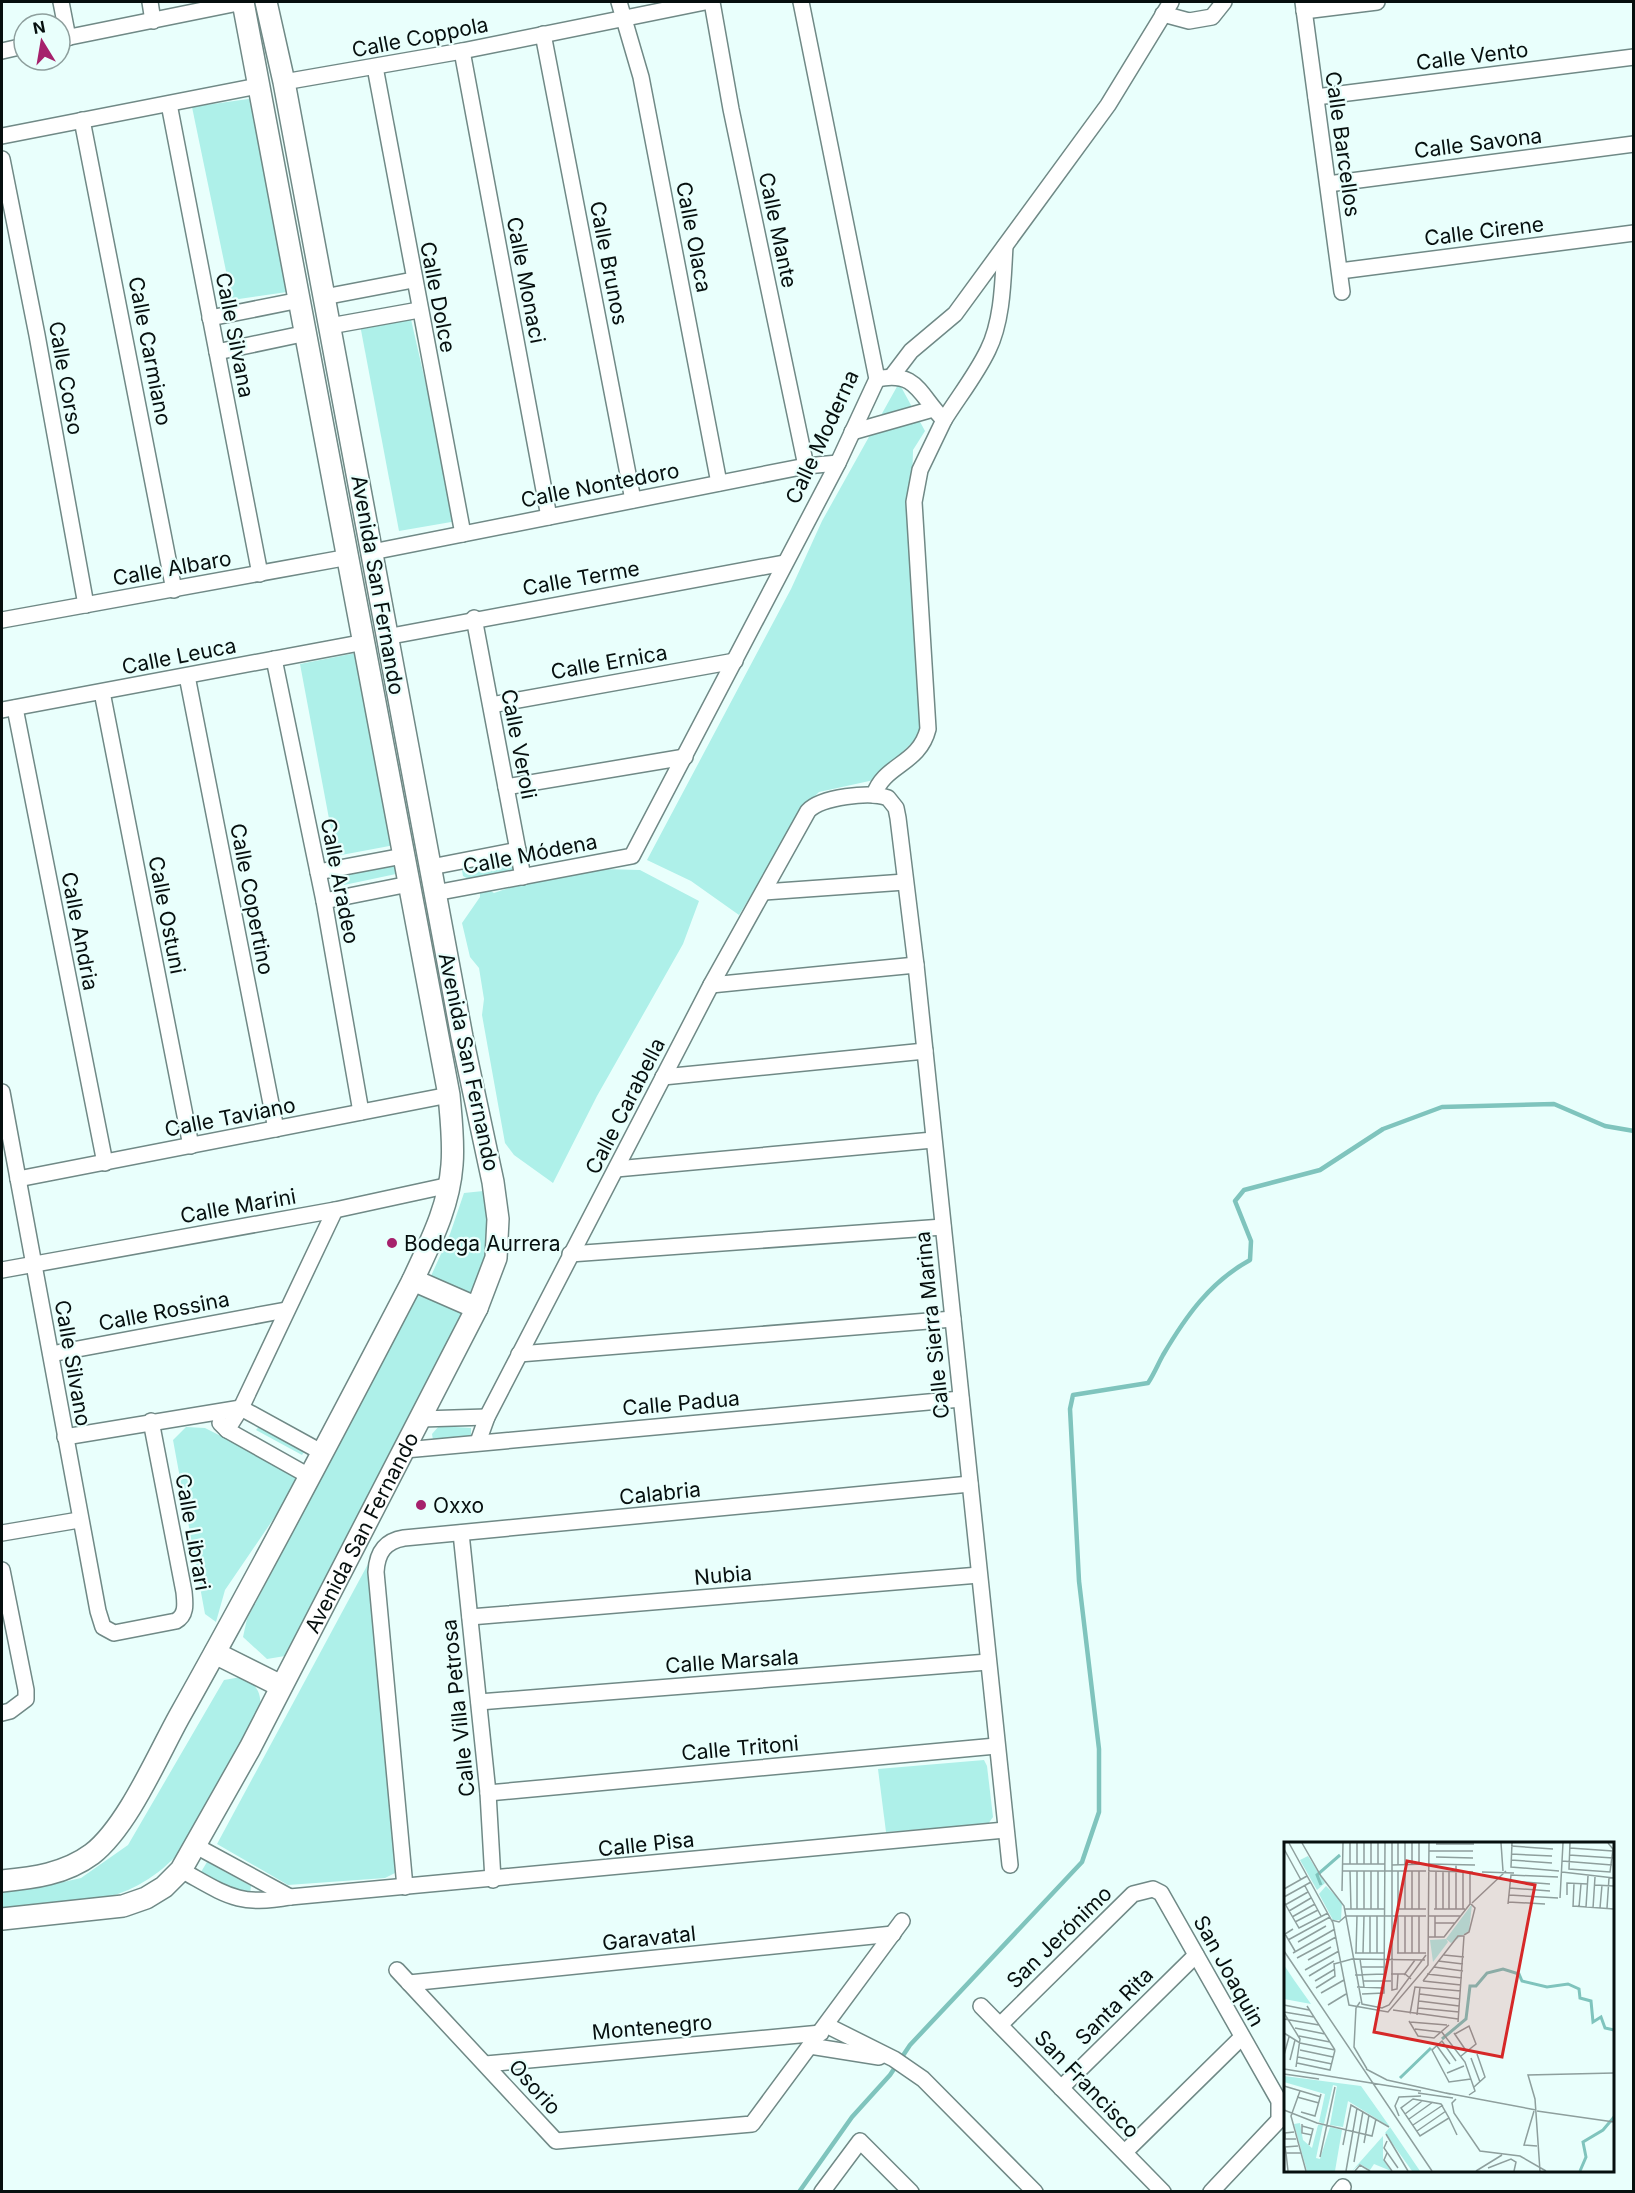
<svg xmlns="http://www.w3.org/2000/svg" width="1635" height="2193" font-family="Inter,sans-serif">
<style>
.green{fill:#aef0e9}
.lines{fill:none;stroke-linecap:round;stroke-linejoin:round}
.stream{stroke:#7fc4bd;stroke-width:4.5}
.street-casing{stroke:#708986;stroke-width:18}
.secondary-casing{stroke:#708986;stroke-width:24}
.street{stroke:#fff;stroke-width:15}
.secondary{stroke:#fff;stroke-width:21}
.poi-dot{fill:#a6216c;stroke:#e9fffc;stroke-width:2}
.labels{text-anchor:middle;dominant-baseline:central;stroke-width:4.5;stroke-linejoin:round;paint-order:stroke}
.street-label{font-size:21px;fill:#060f0e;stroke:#e9fffc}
.poi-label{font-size:21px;fill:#060f0e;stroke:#e9fffc;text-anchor:start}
.inset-river{fill:none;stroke:#7fc4bd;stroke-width:3}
.inset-road{fill:none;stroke:#8e9f9d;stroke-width:1.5}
.view{fill:#d62828;fill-opacity:0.15;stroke:#d62828;stroke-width:3}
.inset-edge{fill:none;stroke:#060f0e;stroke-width:3}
</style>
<rect width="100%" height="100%" fill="#e9fffc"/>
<g class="green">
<path d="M 255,98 L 294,291 L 232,300 L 192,107 Z"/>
<path d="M 410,315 L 457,521 L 399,531 L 361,330 L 362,322 Z"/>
<path d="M 899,383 L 925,431 L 913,450 L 910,559 L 930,725 L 874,780 L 819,792 L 807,804 L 739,915 L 691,881 L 647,860 L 791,589 L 822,521 Z"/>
<path d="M 361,652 L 400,844 L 336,856 L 300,664 Z"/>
<path d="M 517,856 L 517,870 L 470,880 L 463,876 L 462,870 L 466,865 Z"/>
<path d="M 396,863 L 400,868 L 396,874 L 344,885 L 339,879 L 343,873 Z"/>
<path d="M 568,868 L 640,870 L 699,901 L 683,944 L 597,1096 L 553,1183 L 514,1155 L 505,1143 L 482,1015 L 484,999 L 479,968 L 470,957 L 462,923 L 480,897 L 480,885 L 494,893 Z"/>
<path d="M 493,1190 L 497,1214 L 477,1299 L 431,1276 L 450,1234 L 464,1193 Z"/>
<path d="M 419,1293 L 467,1315 L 291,1655 L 267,1659 L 243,1637 L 247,1619 Z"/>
<path d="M 261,1424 L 307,1448 L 302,1455 L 256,1430 Z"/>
<path d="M 439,1426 L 471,1428 L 471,1436 L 465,1439 L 433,1440 L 432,1434 Z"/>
<path d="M 186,1427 L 205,1428 L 302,1477 L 225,1590 L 216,1622 L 205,1614 L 173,1440 Z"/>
<path d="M 368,1564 L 395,1873 L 385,1878 L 288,1885 L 217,1844 Z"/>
<path d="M 241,1677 C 258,1684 262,1694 260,1712 L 178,1854 C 126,1909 72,1903 2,1909 L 2,1889 L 46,1886 L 81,1878 L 128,1845 L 224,1680 Z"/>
<path d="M 984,1760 L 987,1766 L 993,1817 L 988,1824 L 886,1832 L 878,1769 Z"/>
<path d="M 207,1862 L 251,1886 L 250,1894 L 235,1893 L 201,1872 Z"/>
</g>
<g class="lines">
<path class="stream" d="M 799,2192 L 852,2117 L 890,2075 L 910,2045 L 1082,1862 L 1099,1812 L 1099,1749 L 1079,1581 L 1070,1409 L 1073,1395 L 1148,1383 C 1154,1374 1158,1364 1163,1355 C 1186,1316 1210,1282 1250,1260 L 1251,1241 L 1235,1201 L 1244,1190 L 1320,1170 L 1383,1129 L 1442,1107 L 1554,1104 L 1605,1126 L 1634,1131"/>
<defs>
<g id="street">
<path d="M 61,2 L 68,38"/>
<path d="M 150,2 L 153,21"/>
<path d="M 619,2 L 641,77 L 719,483"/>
<path d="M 712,2 L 731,109 L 806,466"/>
<path d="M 1303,2 L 1342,292"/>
<path d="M 1304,11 L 1377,2"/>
<path d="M 1163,14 L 1189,21 L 1212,17 L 1224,2"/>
<path d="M 543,34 L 633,500"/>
<path d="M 60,39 L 243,2"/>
<path d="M 2,51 L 24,46"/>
<path d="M 462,51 L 549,517"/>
<path d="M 375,67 L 463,534"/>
<path d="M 284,82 L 462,51 L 705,2"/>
<path d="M 1316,97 L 1634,57"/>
<path d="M 169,104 L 260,574"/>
<path d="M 82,120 L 174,590"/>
<path d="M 2,136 L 258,86"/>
<path d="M 2,159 L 37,335 L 86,605"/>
<path d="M 1328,184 L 1634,144"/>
<path d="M 1340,271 L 1634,233"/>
<path d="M 324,297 L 413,280"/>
<path d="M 210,318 L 300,300"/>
<path d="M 330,326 L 419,310"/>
<path d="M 217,352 L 307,333"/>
<path d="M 892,376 L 911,351 L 955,314 L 1108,105 L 1171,2"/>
<path d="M 944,420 C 959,396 976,375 988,350 C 1003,320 1003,278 1005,246"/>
<path d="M 852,432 L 933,409"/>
<path d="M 372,552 L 806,466 L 838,463"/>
<path d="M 474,618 L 523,877"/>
<path d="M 2,620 L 349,557"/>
<path d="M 386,637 L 784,563"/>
<path d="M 274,659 L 324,901 L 361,1112"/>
<path d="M 187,676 L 276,1129"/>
<path d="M 102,692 L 191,1146"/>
<path d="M 491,705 L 735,661"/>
<path d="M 15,708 L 105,1163"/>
<path d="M 2,710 L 365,642"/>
<path d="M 506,787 L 685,757"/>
<path d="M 874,795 C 884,764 919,765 928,729 L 914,502 L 920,470 L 944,420 C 919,395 917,370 877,379"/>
<path d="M 431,867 L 518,850"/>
<path d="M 318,872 L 403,856"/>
<path d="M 764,892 L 905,882"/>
<path d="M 435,893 L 632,856 L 838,463 L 877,379 L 801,2"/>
<path d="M 324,901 L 409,884"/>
<path d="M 711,985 L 916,965"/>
<path d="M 663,1077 L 925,1051"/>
<path d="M 2,1092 L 98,1611 L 103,1627 L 114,1633 L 176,1621 C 187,1615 185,1603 184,1592 L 151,1421"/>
<path d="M 616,1169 L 933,1140"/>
<path d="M 18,1179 L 449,1095"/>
<path d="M 570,1254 L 943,1227"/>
<path d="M 2,1270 L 335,1210 L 450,1185"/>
<path d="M 51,1354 L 286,1310"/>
<path d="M 519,1354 L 953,1319"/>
<path d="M 421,1419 L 487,1417"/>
<path d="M 220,1423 L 227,1430 L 309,1476"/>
<path d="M 227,1430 L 241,1408 L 335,1210"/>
<path d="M 65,1437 L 241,1408 L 323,1453"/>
<path d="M 478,1442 L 487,1417 L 711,985 L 808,811 C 821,797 870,791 888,798 L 896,808 L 898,818 L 916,965 L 1010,1865"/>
<path d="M 405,1450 L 961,1399"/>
<path d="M 2,1533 L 79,1520"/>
<path d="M 461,1533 L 488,1793 L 493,1880"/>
<path d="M 2,1570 L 26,1690 L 26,1699 L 10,1711 L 2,1713"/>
<path d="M 470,1617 L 979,1575"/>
<path d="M 479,1702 L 988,1662"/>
<path d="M 488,1793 L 996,1746"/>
<path d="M 196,1846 L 290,1897"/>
<path d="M 181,1870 C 225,1894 238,1907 290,1897 L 1005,1830"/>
<path d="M 405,1887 L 376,1572 C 377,1553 385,1541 404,1538 L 970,1484"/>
<path d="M 397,1970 L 556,2141 L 752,2124 L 902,1921"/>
<path d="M 409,1983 L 893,1934"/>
<path d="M 981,2006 L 1163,2192"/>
<path d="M 826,2025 L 894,2059 L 923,2079 L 1035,2192"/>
<path d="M 1000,2025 L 1133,1894 L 1153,1889 L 1161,1893 L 1279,2101 L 1279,2120 L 1211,2192"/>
<path d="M 810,2046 L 879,2057"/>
<path d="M 486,2064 L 821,2033"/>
<path d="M 1061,2088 L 1196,1955"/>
<path d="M 1125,2152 L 1242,2037"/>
<path d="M 822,2192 L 860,2141 L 911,2192"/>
<path d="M 1339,2192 L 1343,2187"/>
</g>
<g id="secondary">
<path d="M 413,1280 L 477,1308"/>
<path d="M 215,1653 L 281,1686"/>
<path d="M 2,1881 C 33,1878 65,1874 92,1854 C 127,1827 157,1757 179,1717 C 260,1573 337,1426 413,1280 C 430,1243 449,1207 452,1165 C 454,1142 451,1118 449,1095 L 243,2"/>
<path id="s1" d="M 2,1919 L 123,1906 L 146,1898 L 164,1887 L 181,1870 L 250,1748 L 477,1308 L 496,1258 L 498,1219 L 493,1182 L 462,1037 L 284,82 L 266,2"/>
</g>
</defs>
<use href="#street" class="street-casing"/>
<use href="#secondary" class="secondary-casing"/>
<use href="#street" class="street"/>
<use href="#secondary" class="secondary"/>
</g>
<g class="poi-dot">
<circle cx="392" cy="1243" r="6"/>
<circle cx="421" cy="1505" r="6"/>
</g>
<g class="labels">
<g class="street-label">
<text transform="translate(420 37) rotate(-11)">Calle Coppola</text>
<text transform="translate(1472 56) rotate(-7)">Calle Vento</text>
<text transform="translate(1478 143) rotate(-7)">Calle Savona</text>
<text transform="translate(1343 144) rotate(82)">Calle Barcellos</text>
<text transform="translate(778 230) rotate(78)">Calle Mante</text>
<text transform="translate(1484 231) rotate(-7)">Calle Cirene</text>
<text transform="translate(694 237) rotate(79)">Calle Olaca</text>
<text transform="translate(609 263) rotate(79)">Calle Brunos</text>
<text transform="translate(526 280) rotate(79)">Calle Monaci</text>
<text transform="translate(438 297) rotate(79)">Calle Dolce</text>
<text transform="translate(235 335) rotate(79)">Calle Silvana</text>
<text transform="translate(150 351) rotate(79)">Calle Carmiano</text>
<text transform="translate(66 378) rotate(80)">Calle Corso</text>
<text transform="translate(822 437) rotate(-65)">Calle Moderna</text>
<text transform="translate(600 485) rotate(-11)">Calle Nontedoro</text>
<text transform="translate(172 568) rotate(-10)">Calle Albaro</text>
<text transform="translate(581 578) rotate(-10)">Calle Terme</text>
<text transform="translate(378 585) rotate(80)">Avenida San Fernando</text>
<text transform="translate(179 656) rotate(-11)">Calle Leuca</text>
<text transform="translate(609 662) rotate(-10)">Calle Ernica</text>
<text transform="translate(519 744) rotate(79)">Calle Veroli</text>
<text transform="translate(530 854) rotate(-11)">Calle Módena</text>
<text transform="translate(340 881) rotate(79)">Calle Aradeo</text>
<text transform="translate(252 899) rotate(79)">Calle Copertino</text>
<text transform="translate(167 915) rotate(79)">Calle Ostuni</text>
<text transform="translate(80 931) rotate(79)">Calle Andria</text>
<text transform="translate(469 1062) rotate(78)">Avenida San Fernando</text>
<text transform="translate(625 1106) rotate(-63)">Calle Carabella</text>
<text transform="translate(230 1117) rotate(-11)">Calle Taviano</text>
<text transform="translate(238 1206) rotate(-10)">Calle Marini</text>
<text transform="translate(164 1311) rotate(-11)">Calle Rossina</text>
<text transform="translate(932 1325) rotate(-96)">Calle Sierra Marina</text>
<text transform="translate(73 1363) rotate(80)">Calle Silvano</text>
<text transform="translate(681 1403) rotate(-5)">Calle Padua</text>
<text transform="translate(660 1493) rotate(-6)">Calabria</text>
<text transform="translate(193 1532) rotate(80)">Calle Librari</text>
<text stroke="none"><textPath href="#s1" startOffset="574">Avenida San Fernando</textPath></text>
<text transform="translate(723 1575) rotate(-5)">Nubia</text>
<text transform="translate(732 1661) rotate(-4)">Calle Marsala</text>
<text transform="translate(458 1708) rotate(-96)">Calle Villa Petrosa</text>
<text transform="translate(740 1748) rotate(-5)">Calle Tritoni</text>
<text transform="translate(646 1844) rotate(-6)">Calle Pisa</text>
<text transform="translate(1059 1937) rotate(-44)">San Jerónimo</text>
<text transform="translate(649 1938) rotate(-6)">Garavatal</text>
<text transform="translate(1229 1971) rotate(61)">San Joaquin</text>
<text transform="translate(1114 2006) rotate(-45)">Santa Rita</text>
<text transform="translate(652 2027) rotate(-5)">Montenegro</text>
<text transform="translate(1087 2084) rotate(46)">San Francisco</text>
<text transform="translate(535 2087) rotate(48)">Osorio</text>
</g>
<g class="poi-label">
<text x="404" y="1243">Bodega Aurrera</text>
<text x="433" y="1505">Oxxo</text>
</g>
</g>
<g transform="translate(1284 1842)">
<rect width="330" height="330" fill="#e9fffc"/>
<path d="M 24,14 L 41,41 L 33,48 L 16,18 ZM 42,44 L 58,60 L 57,78 L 49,78 L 35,52 ZM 188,62 L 185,89 L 167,101 L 162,97 L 164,100 L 149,120 L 146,98 L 162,97 ZM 0,123 L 10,138 L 27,162 L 0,157 ZM 0,234 L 77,244 L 106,285 L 136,329 L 128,329 L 101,291 L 106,285 L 64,259 L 59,285 L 46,283 L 53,244 L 49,243 L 40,282 L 35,280 L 41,252 L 0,240 ZM 16,281 L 19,298 L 28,306 L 34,283 L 39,283 L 32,316 L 36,317 L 46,285 L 58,288 L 51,329 L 23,329 L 10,282 ZM 99,294 L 99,317 L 107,329 L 90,322 L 86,328 L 76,322 L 68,329 Z" fill="#aef0e9"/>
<path class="inset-river" d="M 37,43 L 33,33 L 56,13M 158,197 L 182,177 L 186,144 L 192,144 L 203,131 L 219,127 L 235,132 L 238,139 L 263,145 L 284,142 L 295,147 L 296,156 L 307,159 L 309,180 L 317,175 L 321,186 L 330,188M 116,236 L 147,206M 296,329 L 302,315 L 299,300 L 319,288 L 330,275"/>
<path class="inset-road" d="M 5,1 L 49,81 L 65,163 L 104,170 L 144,123 L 145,1M 18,1 L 37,34 L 60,64 L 78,162 L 98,166 L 105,163 L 142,113M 108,1 L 108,148 L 113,147 L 114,132M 217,1 L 219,29M 228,1 L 227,25 L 275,29M 286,1 L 285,27 L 326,30 L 329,7 L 324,1M 152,2 L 190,2M 227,4 L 269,7M 286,6 L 329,9M 0,7 L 17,38M 145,9 L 189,9M 227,12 L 268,14M 285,13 L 329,16M 152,15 L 189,16M 227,18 L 268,21M 278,19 L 328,23M 59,22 L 101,22M 66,22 L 66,1M 73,22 L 73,1M 80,22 L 80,1M 87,22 L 87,1M 94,22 L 94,1M 144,22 L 191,23M 108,23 L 142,22M 114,23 L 114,1M 121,23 L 121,1M 128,23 L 128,1M 135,23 L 135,1M 172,23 L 172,67M 59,29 L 142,29M 66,29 L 67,67M 80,29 L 80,67M 87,29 L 87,67M 94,29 L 94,67M 128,29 L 128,67M 144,29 L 189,30M 179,29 L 179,67M 198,30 L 230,31M 278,30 L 330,36M 225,39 L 266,42M 311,43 L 330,44M 21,44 L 37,74M 225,46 L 266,49M 0,47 L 23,34M 58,49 L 59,1M 225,53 L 274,56M 283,53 L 283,41 L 304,42M 0,55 L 27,40M 276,56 L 279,1M 0,60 L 15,86 L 44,71M 224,60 L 261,62M 188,61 L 222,29M 224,62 L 227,33 L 274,35M 1,63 L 24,50M 289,64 L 330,67M 289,65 L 290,41M 295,65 L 297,42M 302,65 L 304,34M 309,66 L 311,35M 316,66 L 318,43M 323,66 L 325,36M 61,67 L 101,67M 73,67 L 73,29M 113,67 L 142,67M 114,67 L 114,29M 121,67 L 121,29M 135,67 L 135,29M 150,67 L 181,67M 152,67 L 152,30M 159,67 L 159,30M 165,67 L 165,29M 5,69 L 27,56M 114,74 L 114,111M 121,74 L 121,111M 128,74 L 128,111M 144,74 L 176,74M 8,75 L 31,62M 47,78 L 55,80 L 62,74 L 142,74M 11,80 L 34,68M 151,81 L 171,81M 9,87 L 1,92 L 11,109M 180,93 L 185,90 L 191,66 L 187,62M 144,95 L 160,95 L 186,62 L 186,30M 151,95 L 151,74M 4,98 L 46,75M 14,100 L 42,84M 0,109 L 148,329M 9,111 L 51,87M 71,111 L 100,111M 72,111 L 73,74M 79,111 L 80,74M 86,111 L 86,74M 93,111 L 93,74M 113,111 L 142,111M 135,111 L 135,74M 160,113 L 180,115M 13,116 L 52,95M 76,117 L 80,145M 24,118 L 47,105M 154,119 L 179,122M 50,122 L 68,117 L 141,118M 77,125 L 100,125M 150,125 L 179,129M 21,128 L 55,109M 107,132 L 121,132 L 127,137M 143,132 L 178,136M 71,133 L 100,132M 120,133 L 131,118M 25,134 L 50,119M 31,139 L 51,127M 79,139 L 107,139M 139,139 L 174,94 L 180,94M 139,139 L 177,143M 73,145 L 100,146M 32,146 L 51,134 L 50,121M 37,151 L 60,138M 78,152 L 100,151 L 101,1M 136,152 L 176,157M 135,159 L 175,164M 76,160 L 72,166 L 70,205 L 83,227M 0,163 L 25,168M 44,163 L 62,152M 23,164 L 51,208M 134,166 L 175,170M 109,168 L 174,177M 0,170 L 30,175M 0,171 L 16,197 L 12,225M 126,172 L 131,145 L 177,149M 133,173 L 136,145M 0,177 L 35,183M 125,179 L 134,194 L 150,196 L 165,183M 126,180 L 163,183M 174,180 L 180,94M 11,186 L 41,192M 131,187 L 156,190M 157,189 L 181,220 L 191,249 L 185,253M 0,191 L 16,201 L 51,208M 170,191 L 183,210M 171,192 L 185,184 L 192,202 L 177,214M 15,194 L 46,200M 153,204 L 166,222M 16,208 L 49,215M 0,213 L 5,195M 14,215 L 48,222M 187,216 L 196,240M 6,218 L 11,198M 172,219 L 158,199 L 148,208 L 165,240 L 187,237M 13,221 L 46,228 L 51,208M 0,227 L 137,249M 82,227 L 103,238 L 166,252M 163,231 L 180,224M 0,232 L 35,237M 0,244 L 37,255M 190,245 L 201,235 L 193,212M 16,249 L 7,274 L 22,329M 134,251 L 169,256M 162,251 L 252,268M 13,255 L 35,261M 129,257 L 157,262 L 165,276 L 136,294 L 117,266 ZM 172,257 L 168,261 L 170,271 L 196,309 L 236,314 L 262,329M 0,268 L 33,281 L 88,294 L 92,277M 250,269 L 240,303 L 253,304M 253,269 L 330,280M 17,270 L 31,274 L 37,252M 121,272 L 138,259M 115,274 L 111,264 L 115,255 L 137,254M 165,276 L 173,293M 125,277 L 149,260M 18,282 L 18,291 L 28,293M 129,283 L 159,263M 18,284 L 29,287 L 25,303M 133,289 L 162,269M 10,290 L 1,291 L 1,297 L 12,297M 102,292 L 124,329M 103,299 L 100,306 L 114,326M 80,301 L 85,273M 59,303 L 67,263 L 105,285M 14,304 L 1,305 L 2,311 L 17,311M 2,311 L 4,329M 103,311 L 100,318 L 108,329M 36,315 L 51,245M 70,320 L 79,269M 204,326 L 227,317 L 232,320 L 230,329M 62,329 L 73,266M 71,329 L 76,323 L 86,329M 192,329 L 218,313M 256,329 L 251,257 L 244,233 L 330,231"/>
<path class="view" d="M 123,19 L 251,43 L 218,215 L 90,190 Z"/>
<rect width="330" height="330" class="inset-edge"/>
</g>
<rect width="1635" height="2193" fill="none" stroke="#060f0e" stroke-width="6"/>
<g transform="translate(42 42) rotate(349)"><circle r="28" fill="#e9fffc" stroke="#8e9f9d" stroke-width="1.5"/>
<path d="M0-4.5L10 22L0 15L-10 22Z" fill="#a6216c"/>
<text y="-9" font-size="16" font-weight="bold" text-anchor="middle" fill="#060f0e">N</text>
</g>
</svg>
